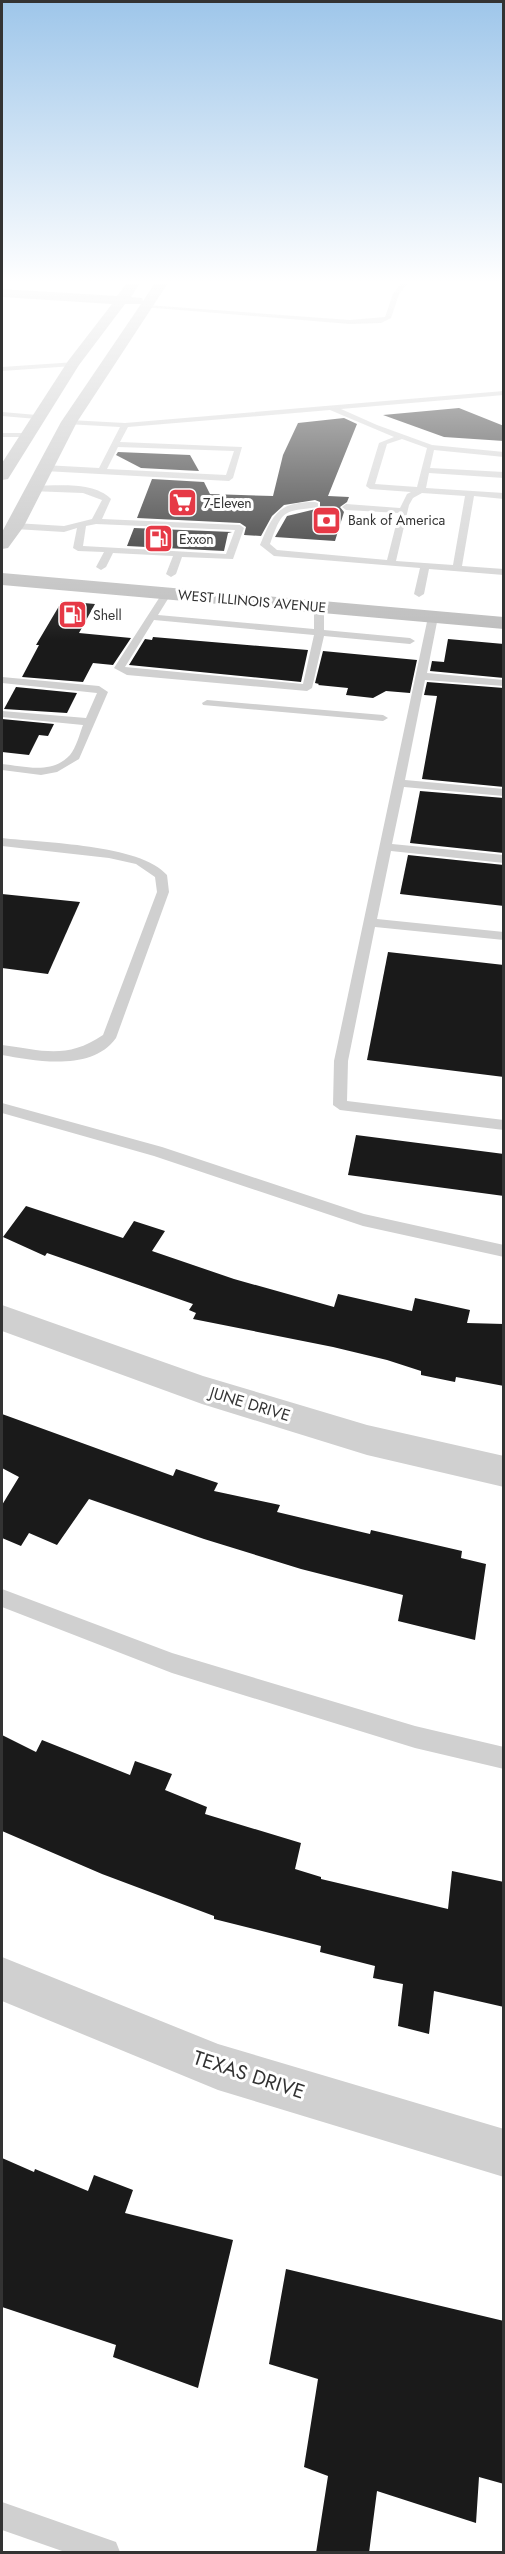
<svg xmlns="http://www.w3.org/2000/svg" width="505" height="2554" font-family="Jost,sans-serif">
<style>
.building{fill:#1a1a1a}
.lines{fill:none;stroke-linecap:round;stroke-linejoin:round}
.lane{fill:#d0d0d0;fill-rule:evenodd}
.street{fill:#d0d0d0;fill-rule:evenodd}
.secondary{fill:#bdbdbd;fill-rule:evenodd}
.labels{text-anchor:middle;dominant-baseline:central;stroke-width:6;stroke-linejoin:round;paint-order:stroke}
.far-poi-label{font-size:14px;fill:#333;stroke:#fff;text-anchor:start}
.far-street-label{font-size:14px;fill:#333;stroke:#fff}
.street-label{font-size:16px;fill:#333;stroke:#fff}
.near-street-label{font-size:20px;fill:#333;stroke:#fff}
</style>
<rect width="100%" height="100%" fill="#fff"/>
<g class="building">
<path d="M 459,408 L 504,426 L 504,441 L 444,437 L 383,415 Z"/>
<path d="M 344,418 L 357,424 L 328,496 L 349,497 L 347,502 L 340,507 L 344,512 L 335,541 L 275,537 L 287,516 L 320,508 L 320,502 L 315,500 L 284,505 L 272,516 L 261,536 L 244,535 L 246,527 L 240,523 L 137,518 L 152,479 L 204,482 L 210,494 L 273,496 L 283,455 L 298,423 Z"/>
<path d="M 118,452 L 190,455 L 199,471 L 141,468 L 116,455 Z"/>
<path d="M 134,528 L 232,532 L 228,533 L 224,551 L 127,546 Z"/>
<path d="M 62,601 L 95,604 L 79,633 L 131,638 L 113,665 L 93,663 L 83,682 L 22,677 L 39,645 L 36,645 Z"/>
<path d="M 153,637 L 308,650 L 301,682 L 129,665 L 145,639 L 152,640 Z"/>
<path d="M 448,639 L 504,644 L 504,678 L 430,671 L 432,661 L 444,662 Z"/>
<path d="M 323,651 L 417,660 L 410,693 L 386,691 L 373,698 L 346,695 L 348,688 L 318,685 L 319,684 L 315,683 Z"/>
<path d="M 427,682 L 504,688 L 504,787 L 422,779 L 437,696 L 424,695 Z"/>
<path d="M 16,687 L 77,693 L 67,713 L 4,709 Z"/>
<path d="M 2,719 L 54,724 L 48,736 L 39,735 L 29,755 L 2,752 Z"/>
<path d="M 420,791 L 504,798 L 504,853 L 410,843 Z"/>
<path d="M 408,855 L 504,865 L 504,906 L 400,894 Z"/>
<path d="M 2,894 L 80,902 L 48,974 L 2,968 Z"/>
<path d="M 388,952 L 504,965 L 504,1077 L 367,1060 Z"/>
<path d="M 356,1135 L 504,1154 L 504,1196 L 348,1175 Z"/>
<path d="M 26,1206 L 123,1238 L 134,1221 L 165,1231 L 152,1251 L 234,1279 L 334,1307 L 338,1294 L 412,1311 L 415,1298 L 470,1310 L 467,1323 L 504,1324 L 504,1386 L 456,1377 L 455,1382 L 421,1375 L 421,1371 L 387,1360 L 333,1347 L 193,1319 L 196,1313 L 189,1310 L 193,1304 L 47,1253 L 45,1256 L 3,1237 Z"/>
<path d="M 2,1414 L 173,1476 L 176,1469 L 218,1483 L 214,1491 L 280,1505 L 277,1512 L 370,1534 L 371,1530 L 462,1551 L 461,1558 L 486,1564 L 475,1640 L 398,1621 L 403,1595 L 301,1569 L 204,1539 L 89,1499 L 57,1545 L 29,1533 L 21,1546 L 2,1538 L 2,1505 L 19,1477 L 2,1468 Z"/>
<path d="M 2,1735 L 36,1752 L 42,1740 L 130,1775 L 135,1761 L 172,1774 L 165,1790 L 207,1807 L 205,1814 L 301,1843 L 295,1869 L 321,1877 L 321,1879 L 448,1909 L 452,1871 L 504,1882 L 504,2007 L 434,1991 L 429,2034 L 398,2026 L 403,1984 L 373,1978 L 375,1966 L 320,1952 L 321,1946 L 214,1919 L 214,1916 L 102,1874 L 2,1831 Z"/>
<path d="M 2,2158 L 34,2172 L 35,2169 L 88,2191 L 94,2175 L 133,2190 L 125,2213 L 233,2240 L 198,2388 L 113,2357 L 116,2345 L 2,2307 Z"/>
<path d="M 286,2269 L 504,2321 L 504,2484 L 479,2477 L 476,2523 L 377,2491 L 369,2553 L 316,2553 L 328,2476 L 304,2467 L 318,2379 L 269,2364 Z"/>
</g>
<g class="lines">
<g class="lane">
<path d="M 401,283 L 408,283 L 399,294 L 391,318 L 381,323 L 350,324 L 143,307 L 146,305 L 350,320 L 385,317 L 393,294 Z"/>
<path d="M 76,362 L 73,366 L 2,371 L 2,367 Z"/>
<path d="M 504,391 L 504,395 L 341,409 L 377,425 L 432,445 L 504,452 L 504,457 L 434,450 L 430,468 L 504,472 L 504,478 L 429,473 L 426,488 L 504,493 L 504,499 L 474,496 L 462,566 L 504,569 L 504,575 L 429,569 L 424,594 L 419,597 L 414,594 L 420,568 L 274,556 L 260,545 C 273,513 279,502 315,502 L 318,503 L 318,507 C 283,512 283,508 270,544 L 277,550 L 387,560 L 399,513 L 346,510 L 342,507 L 346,504 L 400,508 L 407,494 L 411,492 L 370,489 L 366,486 L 379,443 L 394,437 L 330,410 L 128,427 L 120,442 L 242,447 L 233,478 L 229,481 L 44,471 L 40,468 L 44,465 L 99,468 L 120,427 L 66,424 L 65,422 L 69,420 L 125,423 ZM 402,439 L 427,448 L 417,487 L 375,484 L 387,444 ZM 118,447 L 234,451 L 226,475 L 107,469 ZM 422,493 L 465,496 L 453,565 L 396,561 L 409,505 L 413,498 Z"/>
<path d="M 2,412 L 37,415 L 41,417 L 37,419 L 2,416 Z"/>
<path d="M 2,433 L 26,433 L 30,435 L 26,437 L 2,437 Z"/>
<path d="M 33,486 C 56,486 93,481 111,499 L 102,519 L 240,525 L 244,528 L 233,559 L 182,557 L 176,574 L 171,577 L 166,574 L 173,556 L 113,553 L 106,567 L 101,570 L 96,567 L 104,552 L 78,551 L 73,548 L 77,528 L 64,532 L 15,529 L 11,526 L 15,523 L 64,526 L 92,519 L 102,500 L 83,493 L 30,491 L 29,489 ZM 96,524 L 235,530 L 226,554 L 83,546 L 86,526 Z"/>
<path d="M 163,592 L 171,594 L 158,615 L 314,629 L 314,607 L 319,604 L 324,607 L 324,630 L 410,638 L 415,641 L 410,644 L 324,636 L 312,688 L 307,691 L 127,675 L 114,668 ZM 154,620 L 314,635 L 303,684 L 125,667 Z"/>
<path d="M 433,614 L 438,617 L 427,673 L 504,680 L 504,686 L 425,680 L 405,780 L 504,789 L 504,796 L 404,787 L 392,844 L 504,855 L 504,863 L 391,851 L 377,919 L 504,932 L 504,940 L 375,927 L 348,1061 L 347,1101 L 504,1120 L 504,1130 L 340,1110 L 333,1105 L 334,1061 L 428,617 Z"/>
<path d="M 2,677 L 99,686 L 108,692 L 79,759 L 57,772 L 41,775 L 2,770 L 2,764 C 24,766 52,775 70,755 C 76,748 80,733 83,725 L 2,717 L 2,711 L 86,718 L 97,693 L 2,683 Z"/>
<path d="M 207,700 L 383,715 L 388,718 L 383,721 L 203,705 L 202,703 Z"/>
<path d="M 2,838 C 43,843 140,844 167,875 L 169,892 L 116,1038 C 92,1072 35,1061 2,1055 L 2,1045 C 42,1050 66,1060 103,1035 L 157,892 L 155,877 L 136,864 L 109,858 L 2,846 Z"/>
<path d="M 2,1103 L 162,1147 L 364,1214 L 504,1245 L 504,1257 L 363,1226 L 154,1156 L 2,1113 Z"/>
<path d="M 2,1589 L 172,1653 L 415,1726 L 504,1747 L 504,1769 L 415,1748 L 172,1673 L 2,1607 Z"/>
<path d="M 2,2502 L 116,2542 L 120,2552 L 65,2552 L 2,2530 Z"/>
</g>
<g class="street">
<path d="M 2,1305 L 203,1376 L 367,1425 L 504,1456 L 504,1487 L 367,1455 L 202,1404 L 2,1331 Z"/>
<path d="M 2,1957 L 218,2044 L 504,2129 L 504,2177 L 218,2090 L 2,2001 Z"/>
</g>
<g class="secondary">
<path d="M 127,283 L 140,283 L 131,297 L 142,298 L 143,301 L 155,283 L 168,283 L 77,422 L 24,526 L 8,548 L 2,549 L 2,532 L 61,422 L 141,304 L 125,304 L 79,365 L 8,479 L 2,480 L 2,463 L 68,361 L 112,304 L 2,297 L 2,289 L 117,296 Z"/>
<path d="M 2,573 L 504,617 L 504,629 L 2,585 Z"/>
</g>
</g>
<linearGradient id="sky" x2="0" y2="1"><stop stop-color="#9ec6ea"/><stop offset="0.44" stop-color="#fff"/><stop offset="1" stop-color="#fff" stop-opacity="0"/></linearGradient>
<rect width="505" height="641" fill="url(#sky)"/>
<defs>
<symbol id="supermarket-square" viewBox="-11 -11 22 22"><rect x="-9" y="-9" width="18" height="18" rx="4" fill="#e63946" stroke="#fff"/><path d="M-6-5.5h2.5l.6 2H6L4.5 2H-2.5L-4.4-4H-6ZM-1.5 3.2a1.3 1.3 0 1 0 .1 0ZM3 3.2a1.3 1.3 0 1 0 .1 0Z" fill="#fff"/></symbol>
<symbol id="bank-square" viewBox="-11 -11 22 22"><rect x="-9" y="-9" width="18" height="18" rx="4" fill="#e63946" stroke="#fff"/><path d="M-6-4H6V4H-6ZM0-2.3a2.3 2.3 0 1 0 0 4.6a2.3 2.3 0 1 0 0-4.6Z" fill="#fff"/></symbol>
<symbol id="fuel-square" viewBox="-11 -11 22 22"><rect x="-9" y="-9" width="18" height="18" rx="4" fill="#e63946" stroke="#fff"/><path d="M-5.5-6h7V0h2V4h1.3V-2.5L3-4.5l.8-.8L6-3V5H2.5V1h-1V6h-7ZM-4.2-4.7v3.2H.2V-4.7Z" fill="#fff"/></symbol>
</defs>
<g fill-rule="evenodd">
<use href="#supermarket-square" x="166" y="486" width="33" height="33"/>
<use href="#bank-square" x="310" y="504" width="33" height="33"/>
<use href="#fuel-square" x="142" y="522" width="33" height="33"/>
<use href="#fuel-square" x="56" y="598" width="33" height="33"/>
</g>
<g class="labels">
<g class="far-poi-label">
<text x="203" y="503">7-Eleven</text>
<text x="348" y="520">Bank of America</text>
<text x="179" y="539">Exxon</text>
<text x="93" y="615">Shell</text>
</g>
<g class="far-street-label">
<text transform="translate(252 601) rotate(5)">WEST ILLINOIS AVENUE</text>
</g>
<g class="street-label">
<text transform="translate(250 1404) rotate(17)">JUNE DRIVE</text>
</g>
<g class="near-street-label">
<text transform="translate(249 2075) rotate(18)">TEXAS DRIVE</text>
</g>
</g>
<rect width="505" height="2554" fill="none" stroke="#333333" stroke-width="6"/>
</svg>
